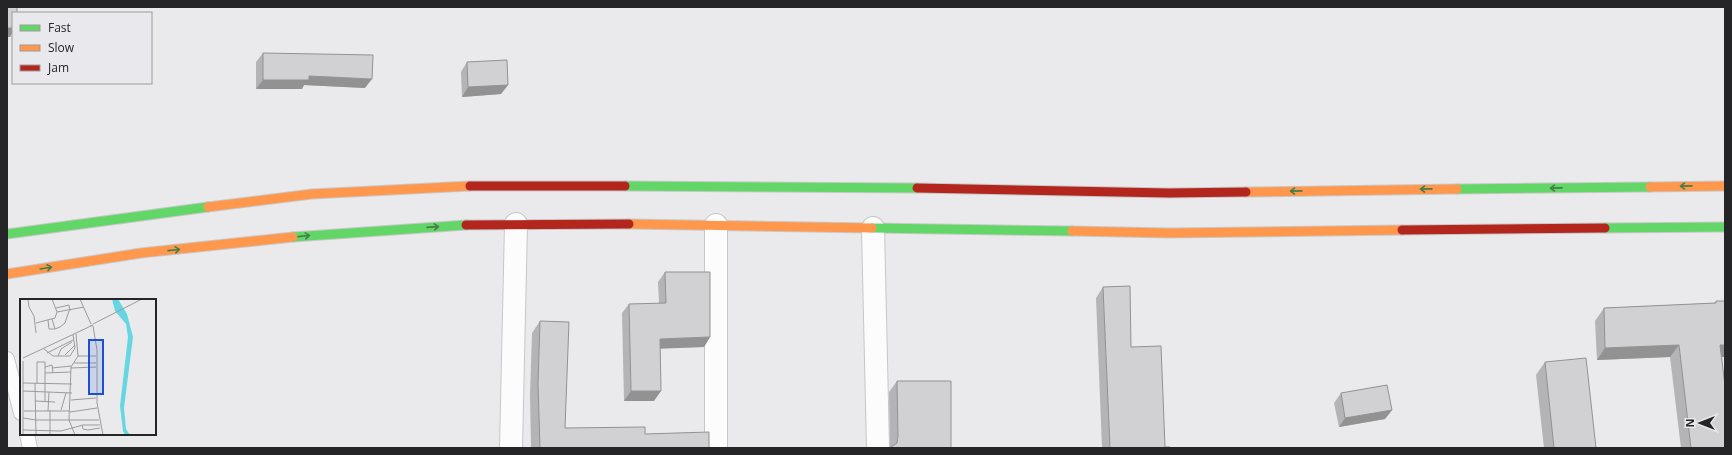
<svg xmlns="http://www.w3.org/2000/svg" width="1732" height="455" font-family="'Open Sans',sans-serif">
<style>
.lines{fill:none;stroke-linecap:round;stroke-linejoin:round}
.lane-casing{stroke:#c7c7c9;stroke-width:16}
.street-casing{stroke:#c7c7c9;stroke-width:24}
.fast-casing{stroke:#c8c8c8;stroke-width:11}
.slow-casing{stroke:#c8c8c8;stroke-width:11}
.jam-casing{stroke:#c8c8c8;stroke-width:11}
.lane{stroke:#fcfcfc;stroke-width:14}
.street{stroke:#fcfcfc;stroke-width:22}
.fast{stroke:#63d668;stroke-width:9}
.slow{stroke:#ff974d;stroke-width:9}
.jam{stroke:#b3261e;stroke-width:9}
.wall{fill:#b4b3b5}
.shaded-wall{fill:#929293}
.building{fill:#d1d0d2;stroke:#929293}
.oneway{stroke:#447e48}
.inset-road{fill:none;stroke:#9b9b9d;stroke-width:1}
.view{fill:#1d4ed8;fill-opacity:0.15;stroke:#1d4ed8;stroke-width:2}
.inset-edge{fill:none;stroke:#252527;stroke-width:2}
</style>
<rect width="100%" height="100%" fill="#eaeaec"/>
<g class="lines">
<defs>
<g id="lane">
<path d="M 7,359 L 21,413"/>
<path d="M 27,434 L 30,448"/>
</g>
<g id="street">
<path d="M 873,228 L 878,448"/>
<path d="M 511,448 L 516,224"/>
<path d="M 716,448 L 716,225"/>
</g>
<g id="fast">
<path d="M 625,186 L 917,188"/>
<path d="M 1457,189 L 1650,187"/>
<path d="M 872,228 L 1072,231"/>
<path d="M 1605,228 L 1725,227"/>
<path d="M 7,234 L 208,207"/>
<path d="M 293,237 L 466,225"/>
</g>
<g id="slow">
<path d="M 1650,187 L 1725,186"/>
<path d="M 1246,192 L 1457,189"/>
<path d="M 208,207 L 312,194 L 470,186"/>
<path d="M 629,224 L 872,228"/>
<path d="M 1072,231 L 1169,233 L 1402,230"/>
<path d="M 7,274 L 141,253 L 293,237"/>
</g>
<g id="jam">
<path d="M 470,186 L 625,186"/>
<path d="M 917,188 L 1169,193 L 1246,192"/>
<path d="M 466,225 L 629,224"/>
<path d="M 1402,230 L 1605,228"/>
</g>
</defs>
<use href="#lane" class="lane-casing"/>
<use href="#street" class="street-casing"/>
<use href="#fast" class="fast-casing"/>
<use href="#slow" class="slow-casing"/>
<use href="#jam" class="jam-casing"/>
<use href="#lane" class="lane"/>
<use href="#street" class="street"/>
<use href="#fast" class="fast"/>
<use href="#slow" class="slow"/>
<use href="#jam" class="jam"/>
</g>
<g class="wall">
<path d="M 263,53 L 365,88 L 304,85 L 302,89 L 256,89 L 256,62 Z"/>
<path d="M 467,62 L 508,85 L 501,94 L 462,97 L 461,72 Z"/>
<path d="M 665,272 L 710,337 L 704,347 L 660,348 L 654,401 L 624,401 L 622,313 L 629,304 L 659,303 L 658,282 Z"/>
<path d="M 1103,287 L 1131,347 L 1165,447 L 1170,448 L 1102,448 L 1096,298 Z"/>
<path d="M 1716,301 L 1722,357 L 1725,448 L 1681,448 L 1670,357 L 1597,360 L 1595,321 L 1604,308 L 1714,303 Z"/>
<path d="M 540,321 L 565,428 L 645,434 L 709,448 L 531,448 L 530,395 L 532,333 Z"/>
<path d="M 1545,362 L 1596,448 L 1544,448 L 1536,375 Z"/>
<path d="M 897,381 L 951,448 L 890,448 L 889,392 Z"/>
<path d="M 1341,393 L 1392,410 L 1385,419 L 1339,427 L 1334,403 Z"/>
</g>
<g class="shaded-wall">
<path d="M 7,28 L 13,28 L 13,32 L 10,37 L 7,37 Z"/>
<path d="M 309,76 L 372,79 L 365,88 L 304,85 L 302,89 L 256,89 L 263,80 Z"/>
<path d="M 508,85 L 501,94 L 462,97 L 468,87 Z"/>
<path d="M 710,337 L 704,347 L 653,349 L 660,339 Z"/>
<path d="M 1679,345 L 1670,357 L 1597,360 L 1605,348 Z"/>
<path d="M 1720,345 L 1725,345 L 1725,357 L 1712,357 Z"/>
<path d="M 631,391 L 661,391 L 654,401 L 624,401 Z"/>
<path d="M 1392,410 L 1385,419 L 1339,427 L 1345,418 Z"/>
</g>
<g class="building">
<path d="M 7,7 L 17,7 L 17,13 L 13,13 L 13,28 L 7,28 Z"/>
<path d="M 263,53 L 373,55 L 372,79 L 309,76 L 309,80 L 263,80 Z"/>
<path d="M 507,60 L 508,85 L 468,87 L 467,62 Z"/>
<path d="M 665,272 L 710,272 L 710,337 L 660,339 L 661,391 L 631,391 L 629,304 L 666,303 Z"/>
<path d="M 1130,286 L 1131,347 L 1161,346 L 1165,447 L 1170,447 L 1170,448 L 1110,448 L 1103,287 Z"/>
<path d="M 1716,301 L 1725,301 L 1725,345 L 1720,345 L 1725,386 L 1725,448 L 1691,448 L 1679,345 L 1605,348 L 1604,308 L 1716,303 Z"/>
<path d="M 540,321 L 569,322 L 565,428 L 645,427 L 645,434 L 709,432 L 709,448 L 540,448 L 538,384 Z"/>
<path d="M 1586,358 L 1596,448 L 1554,448 L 1545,362 Z"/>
<path d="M 897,381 L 951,381 L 951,448 L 890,448 L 897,443 L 898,436 Z"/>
<path d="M 1387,385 L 1392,410 L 1345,418 L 1341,393 Z"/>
</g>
<defs><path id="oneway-shaft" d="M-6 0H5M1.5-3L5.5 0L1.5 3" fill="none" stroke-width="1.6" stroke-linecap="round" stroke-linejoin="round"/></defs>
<g class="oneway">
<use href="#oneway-shaft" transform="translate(1686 186) rotate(179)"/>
<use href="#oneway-shaft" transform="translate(1556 188) rotate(179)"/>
<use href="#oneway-shaft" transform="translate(1426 189) rotate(179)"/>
<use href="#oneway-shaft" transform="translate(1296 191) rotate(179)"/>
<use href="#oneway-shaft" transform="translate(433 227) rotate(-4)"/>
<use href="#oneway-shaft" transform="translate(304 236) rotate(-6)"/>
<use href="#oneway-shaft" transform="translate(174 250) rotate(-6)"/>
<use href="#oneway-shaft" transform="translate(46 268) rotate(-9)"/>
</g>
<g transform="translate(20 299)">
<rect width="136" height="136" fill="#eaeaec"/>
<path d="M 92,0 L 98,0 L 107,15 L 113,38 L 104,109 L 106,130 L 110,136 L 105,136 L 103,132 L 100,107 L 108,38 L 106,25 L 95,12 Z" fill="#67d6e2"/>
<path class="inset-road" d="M 8,0 L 9,8 L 14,17 L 16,34M 60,0 L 71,25M 36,9 L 49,6 L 50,12M 37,13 L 64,8M 32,20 L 35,30 L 40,28 L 45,24 L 49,12M 28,21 L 29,30 L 35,30M 16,24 L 35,19 L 37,13 L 32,0M 73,25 L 122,0M 73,27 L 77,51 L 77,104 L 83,136M 24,50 L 33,57 L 50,57 L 55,49 L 53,36M 27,54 L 53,41M 45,56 L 55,46M 38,57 L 41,50 L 52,43M 58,57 L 76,57M 3,59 L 73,26 L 70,27M 3,62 L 3,136M 54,64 L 76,64M 25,68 L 32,66 L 33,74M 32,69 L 51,67M 51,69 L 76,68M 25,74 L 51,73M 3,84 L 52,85M 15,84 L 16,136M 17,84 L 17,63 L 25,63 L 25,102M 3,92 L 52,94M 51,101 L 76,99M 15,102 L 35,103M 30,111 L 30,136M 41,111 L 46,94M 4,112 L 50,112M 28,112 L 29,93M 50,113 L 77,109M 3,119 L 16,121 L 79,121M 62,126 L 63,130 L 68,131 L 80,129M 3,131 L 41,132 L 63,126 L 80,126M 55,136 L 49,121 L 51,68 L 58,57 L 56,35"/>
<path class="view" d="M 69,41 L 83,41 L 83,95 L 69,95 Z"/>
<rect width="136" height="136" class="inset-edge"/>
</g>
<rect width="1732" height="455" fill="none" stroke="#252527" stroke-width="16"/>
<rect x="12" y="12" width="140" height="72" fill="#e9e9ed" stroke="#9b9b9e"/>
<rect x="20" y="25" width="20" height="6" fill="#63d668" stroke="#9b9b9e"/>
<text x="48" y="32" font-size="12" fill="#252527">Fast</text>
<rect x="20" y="45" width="20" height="6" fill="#ff974d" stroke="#9b9b9e"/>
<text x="48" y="52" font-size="12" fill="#252527">Slow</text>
<rect x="20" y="65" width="20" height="6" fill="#b3261e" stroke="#9b9b9e"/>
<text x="48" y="72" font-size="12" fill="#252527">Jam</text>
<g transform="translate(1700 423) rotate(270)" stroke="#e9e9ed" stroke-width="3" paint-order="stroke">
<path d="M0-3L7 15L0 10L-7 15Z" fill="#252527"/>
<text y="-6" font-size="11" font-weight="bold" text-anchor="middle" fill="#252527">N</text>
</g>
</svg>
